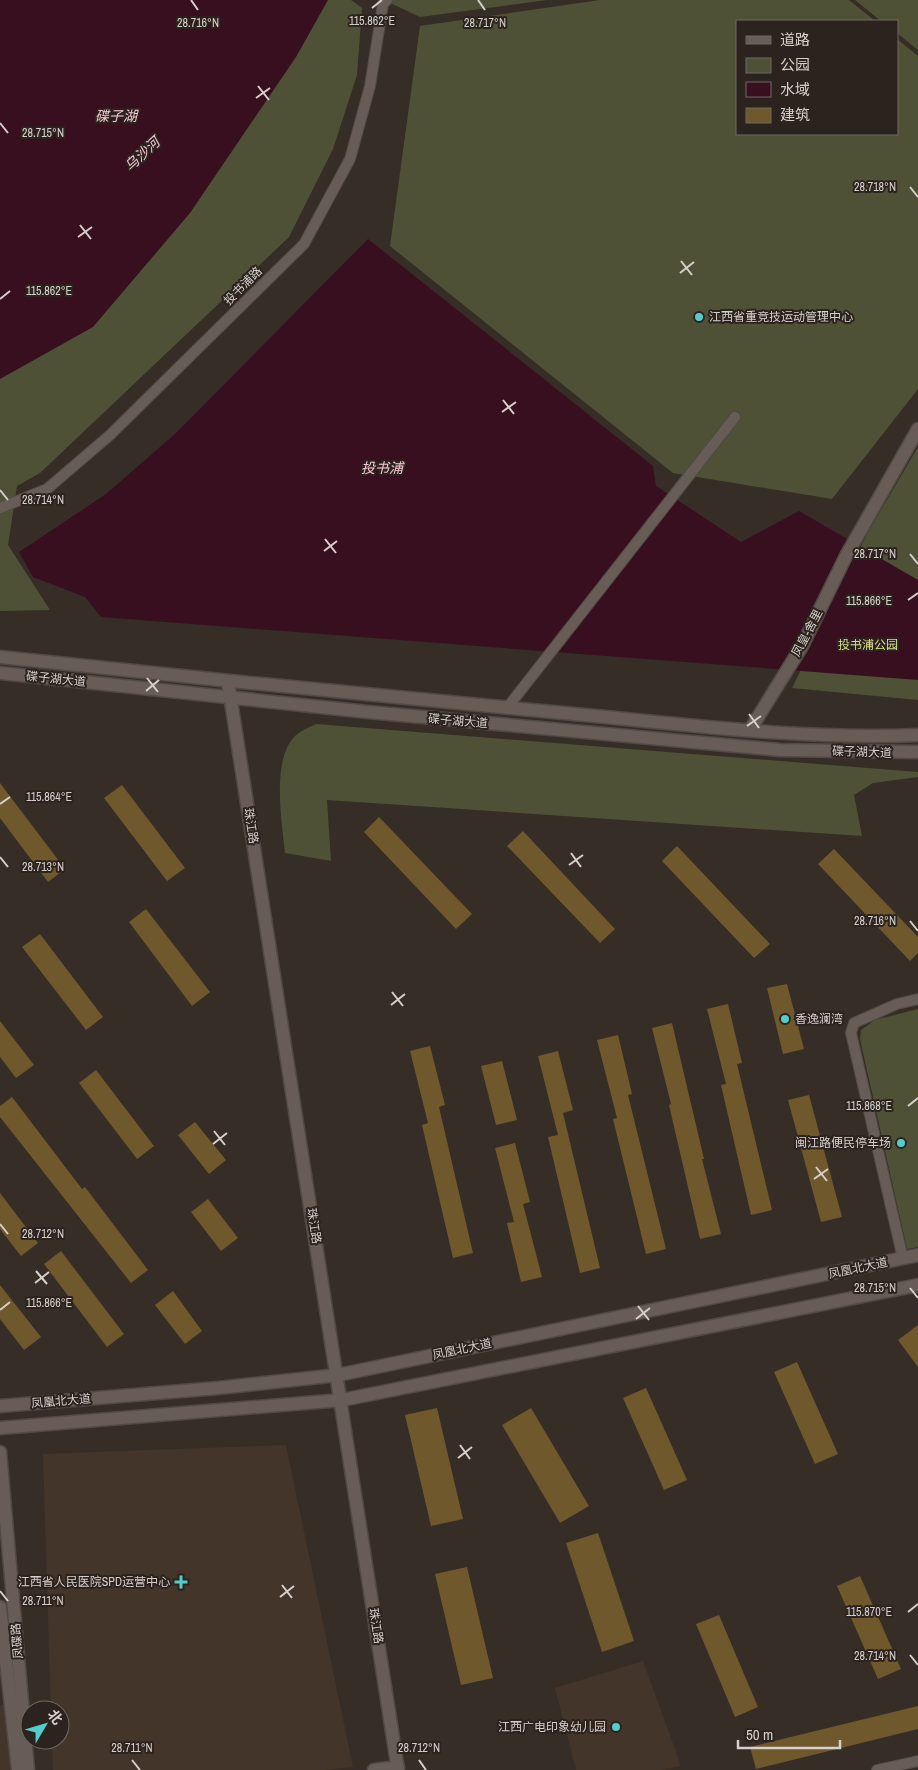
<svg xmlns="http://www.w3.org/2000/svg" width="918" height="1770" font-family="'Archivo Narrow','Noto Sans SC',sans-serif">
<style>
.built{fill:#44352b}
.green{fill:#4f5136}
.water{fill:#370f1f}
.building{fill:#6e582c}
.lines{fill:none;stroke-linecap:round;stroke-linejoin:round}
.street-casing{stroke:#514945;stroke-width:12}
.secondary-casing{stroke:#514945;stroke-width:15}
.street{stroke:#675c56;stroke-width:10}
.secondary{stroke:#675c56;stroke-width:12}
.ticks{fill:none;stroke:#d6d0cc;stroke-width:2}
.poi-dot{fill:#52cdcc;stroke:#2c231e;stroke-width:2}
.labels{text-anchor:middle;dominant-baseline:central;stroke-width:4;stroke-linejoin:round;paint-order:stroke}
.street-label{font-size:12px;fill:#d6d0cc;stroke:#2c231e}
.poi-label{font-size:12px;fill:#d6d0cc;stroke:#2c231e;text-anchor:end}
.park-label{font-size:12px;fill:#d9dd90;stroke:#2c231e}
.water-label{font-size:14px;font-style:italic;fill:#f7c6d5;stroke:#2c231e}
.ticks-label{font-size:12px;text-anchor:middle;fill:#d6d0cc;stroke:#2c231e;stroke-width:4;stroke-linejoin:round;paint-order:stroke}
</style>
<rect width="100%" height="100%" fill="#362d27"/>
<g class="built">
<path d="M 286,1445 L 353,1767 L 325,1770 L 53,1770 L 52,1740 L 60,1740 L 60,1710 L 51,1710 L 43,1454 Z"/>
<path d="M 643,1661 L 681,1766 L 662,1770 L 576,1770 L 555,1688 Z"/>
<path d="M 7,1704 L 14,1770 L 0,1770 L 0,1705 Z"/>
</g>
<g class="green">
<path d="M 310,0 L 351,0 L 362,8 L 357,75 L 333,149 L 289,237 L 40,473 L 17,486 L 8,545 L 50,610 L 0,611 L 0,354 Z"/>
<path d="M 384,0 L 547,0 L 420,17 Z"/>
<path d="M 600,0 L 849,0 L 875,21 L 737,21 L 737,134 L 897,134 L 897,39 L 918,56 L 918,389 L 832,499 L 673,473 L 390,246 L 420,26 Z"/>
<path d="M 855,0 L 918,0 L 918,50 L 897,33 L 897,21 L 881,21 Z"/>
<path d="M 918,447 L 918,700 L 792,688 L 868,532 Z"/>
<path d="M 316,724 L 918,772 L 918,777 L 873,783 L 854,795 L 862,836 L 327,800 L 331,861 L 285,853 C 282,822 271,760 295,736 C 300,731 310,727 316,724 Z"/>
<path d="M 918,1009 L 918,1247 L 907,1249 L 860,1039 L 861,1030 L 875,1020 Z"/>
</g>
<g class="water">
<path d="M 0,0 L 328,0 L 296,57 L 190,213 L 93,327 L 0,379 Z"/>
<path d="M 368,239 L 653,466 L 656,486 L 741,542 L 799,511 L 918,580 L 918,680 L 101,617 L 85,597 L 33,577 L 19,552 L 106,494 L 175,434 Z"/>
</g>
<g class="building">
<path d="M 0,783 L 65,869 L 48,882 L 0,818 Z"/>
<path d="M 122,785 L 185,868 L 167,881 L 104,798 Z"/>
<path d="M 379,817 L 472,914 L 456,929 L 364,832 Z"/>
<path d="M 523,831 L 615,929 L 600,943 L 507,846 Z"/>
<path d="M 677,846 L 770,944 L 754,958 L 662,861 Z"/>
<path d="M 834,849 L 918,937 L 918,953 L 910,961 L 818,864 Z"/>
<path d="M 146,909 L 210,992 L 192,1006 L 129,922 Z"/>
<path d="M 40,934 L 103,1017 L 86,1030 L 22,947 Z"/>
<path d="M 787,984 L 804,1049 L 783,1054 L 767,988 Z"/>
<path d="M 728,1004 L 742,1063 L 737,1064 L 772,1210 L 751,1215 L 721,1085 L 726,1084 L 707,1009 Z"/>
<path d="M 0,1021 L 34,1065 L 16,1078 L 0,1057 Z"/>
<path d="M 672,1023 L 704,1159 L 702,1159 L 721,1234 L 700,1239 L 669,1105 L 671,1104 L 652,1028 Z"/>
<path d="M 618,1035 L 632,1094 L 628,1095 L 666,1249 L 646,1254 L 613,1119 L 617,1118 L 597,1040 Z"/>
<path d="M 430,1046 L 445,1105 L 439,1107 L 473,1253 L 453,1258 L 422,1125 L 428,1123 L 410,1051 Z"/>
<path d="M 558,1051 L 573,1110 L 563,1113 L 600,1268 L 580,1273 L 548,1137 L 558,1135 L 538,1056 Z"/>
<path d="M 502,1061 L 517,1120 L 496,1125 L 481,1066 Z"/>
<path d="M 96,1070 L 154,1146 L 137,1159 L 79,1083 Z"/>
<path d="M 809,1095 L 842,1217 L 821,1222 L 788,1100 Z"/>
<path d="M 12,1097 L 82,1189 L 85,1187 L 148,1270 L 131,1283 L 0,1117 L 0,1106 Z"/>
<path d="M 195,1122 L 226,1160 L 209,1174 L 178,1135 Z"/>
<path d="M 515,1143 L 530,1202 L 523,1204 L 542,1277 L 521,1282 L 507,1223 L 514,1222 L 495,1148 Z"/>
<path d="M 0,1193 L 38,1243 L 21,1256 L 0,1229 Z"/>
<path d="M 208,1199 L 238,1238 L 221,1251 L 191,1212 Z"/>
<path d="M 61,1251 L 124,1334 L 107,1347 L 44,1264 Z"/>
<path d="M 0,1285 L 41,1337 L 24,1350 L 0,1319 Z"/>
<path d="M 173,1291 L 202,1331 L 185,1344 L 155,1305 Z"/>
<path d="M 918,1325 L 918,1367 L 898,1340 Z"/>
<path d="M 797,1362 L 838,1454 L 815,1464 L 774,1372 Z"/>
<path d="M 646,1388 L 687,1480 L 664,1490 L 623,1398 Z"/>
<path d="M 437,1408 L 463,1519 L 431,1526 L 405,1415 Z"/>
<path d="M 531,1408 L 589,1506 L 560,1523 L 502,1425 Z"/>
<path d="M 598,1533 L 634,1641 L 602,1652 L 566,1543 Z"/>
<path d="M 467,1567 L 493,1678 L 461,1685 L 435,1574 Z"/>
<path d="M 860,1576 L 901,1669 L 878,1679 L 837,1586 Z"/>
<path d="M 719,1615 L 758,1707 L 735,1717 L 696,1624 Z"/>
<path d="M 918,1706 L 918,1729 L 756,1769 L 750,1747 Z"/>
</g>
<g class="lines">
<defs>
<g id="street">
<path d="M 0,508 L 47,489 L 110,435 L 304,244 L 350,159 L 370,86 L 383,4 L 387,0"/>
<path d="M 507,708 L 735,417"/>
<path d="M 903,1259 L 851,1033 L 854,1023 L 897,1004 L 918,999"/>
<path d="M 877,1770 L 918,1761"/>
</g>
<g id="secondary">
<path d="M 0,657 C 184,677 369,695 553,712 C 674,723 796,740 918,735"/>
<path d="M 0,673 L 368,712 L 780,750 L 918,752"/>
<path d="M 228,682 L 398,1770"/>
<path d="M 750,730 L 802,646 L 846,556 L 918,429"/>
<path d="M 0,1406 L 218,1388 L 338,1375 L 918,1255"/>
<path d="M 0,1428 L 342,1400 L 918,1285"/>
<path d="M 0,1452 L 28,1770"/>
<path d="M 0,1607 L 18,1770"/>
<path d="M 374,1770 L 398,1767"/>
</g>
</defs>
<use href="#street" class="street-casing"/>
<use href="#secondary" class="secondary-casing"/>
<use href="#street" class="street"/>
<use href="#secondary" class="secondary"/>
</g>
<path class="ticks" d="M 191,0 L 198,10M 478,0 L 485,10M 372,8 L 382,0M 258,86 L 269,100M 256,98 L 270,88M 0,123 L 8,133M 910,187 L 918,197M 80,225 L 91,239M 78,237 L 92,227M 681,261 L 692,275M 680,273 L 694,262M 0,299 L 10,291M 503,400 L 514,414M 502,412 L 516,402M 0,490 L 8,500M 325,539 L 336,553M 324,551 L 337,541M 910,554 L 918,564M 908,600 L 918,593M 147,678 L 158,692M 146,691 L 159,680M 749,714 L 759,728M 747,726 L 761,716M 0,804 L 10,797M 571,853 L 581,867M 0,857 L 8,867M 569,865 L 583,855M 910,921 L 918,931M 392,992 L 403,1006M 391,1005 L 405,994M 908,1106 L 918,1098M 214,1131 L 225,1145M 213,1144 L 227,1133M 816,1167 L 827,1181M 814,1179 L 828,1169M 0,1224 L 8,1234M 36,1271 L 47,1284M 35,1283 L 49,1272M 910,1288 L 918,1298M 638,1306 L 649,1320M 0,1310 L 10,1302M 636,1319 L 650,1308M 460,1445 L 470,1459M 458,1458 L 472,1447M 282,1585 L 292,1598M 0,1591 L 8,1601M 280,1597 L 294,1586M 908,1612 L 918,1604M 910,1655 L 918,1665M 132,1760 L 140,1770M 419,1760 L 426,1770"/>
<g class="poi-dot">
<circle cx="699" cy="317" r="5"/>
<circle cx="785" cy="1019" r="5"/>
<circle cx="901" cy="1143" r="5"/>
<path d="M178.5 1574.5h5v5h5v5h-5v5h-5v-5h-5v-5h5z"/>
<circle cx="616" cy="1727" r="5"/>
</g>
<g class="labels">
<g class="street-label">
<text transform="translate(243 286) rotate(-45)">投书浦路</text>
<text transform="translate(807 633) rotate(-62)">凤皇-舍里</text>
<text transform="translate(56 679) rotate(6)">碟子湖大道</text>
<text transform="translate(458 721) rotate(5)">碟子湖大道</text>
<text transform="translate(862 752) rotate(2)">碟子湖大道</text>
<text transform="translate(251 826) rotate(81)">珠江路</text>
<text transform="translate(314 1226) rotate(81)">珠江路</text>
<text transform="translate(858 1268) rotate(-12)">凤凰北大道</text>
<text transform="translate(462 1349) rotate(-12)">凤凰北大道</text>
<text transform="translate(61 1401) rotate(-5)">凤凰北大道</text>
<text transform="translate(376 1626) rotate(81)">珠江路</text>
<text transform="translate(17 1641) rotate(-95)">凤碟路</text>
</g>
<g class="poi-label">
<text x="709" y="317" text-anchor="start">江西省重竞技运动管理中心</text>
<text x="795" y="1019" text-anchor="start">香逸澜湾</text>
<text x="891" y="1143">闽江路便民停车场</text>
<text x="170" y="1582">江西省人民医院SPD运营中心</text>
<text x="606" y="1727">江西广电印象幼儿园</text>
</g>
<g class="park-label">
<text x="868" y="645">投书浦公园</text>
</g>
<g class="water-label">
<text x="116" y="116">碟子湖</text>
<text transform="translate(142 154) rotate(-43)">乌沙河</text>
<text x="382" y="468">投书浦</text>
</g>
</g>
<g class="ticks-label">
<text x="372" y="25">115.862°E</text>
<text x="485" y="27">28.717°N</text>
<text x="198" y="27">28.716°N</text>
<text x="43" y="137">28.715°N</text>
<text x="875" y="191">28.718°N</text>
<text x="49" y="295">115.862°E</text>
<text x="43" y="504">28.714°N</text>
<text x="875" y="558">28.717°N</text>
<text x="869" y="605">115.866°E</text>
<text x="49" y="801">115.864°E</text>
<text x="43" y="871">28.713°N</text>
<text x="875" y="925">28.716°N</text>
<text x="869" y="1110">115.868°E</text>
<text x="43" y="1238">28.712°N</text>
<text x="875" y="1292">28.715°N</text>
<text x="49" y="1307">115.866°E</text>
<text x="43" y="1605">28.711°N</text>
<text x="869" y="1616">115.870°E</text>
<text x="875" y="1660">28.714°N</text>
<text x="132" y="1752">28.711°N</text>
<text x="419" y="1752">28.712°N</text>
</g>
<rect x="736" y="20" width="162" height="115" fill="#2c231e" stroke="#706864"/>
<rect x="746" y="36" width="25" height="8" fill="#675c56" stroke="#706864"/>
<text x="780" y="45" font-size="15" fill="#d6d0cc">道路</text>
<rect x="746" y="58" width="25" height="15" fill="#4f5136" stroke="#706864"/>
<text x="780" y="70" font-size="15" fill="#d6d0cc">公园</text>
<rect x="746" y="82" width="25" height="15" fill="#370f1f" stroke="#706864"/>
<text x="780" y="95" font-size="15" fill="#d6d0cc">水域</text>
<rect x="746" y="108" width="25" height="15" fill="#6e582c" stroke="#706864"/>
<text x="780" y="120" font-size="15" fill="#d6d0cc">建筑</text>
<g transform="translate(45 1725) rotate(52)"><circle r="24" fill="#2c231e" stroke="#706864"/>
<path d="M0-4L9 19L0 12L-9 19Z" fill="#52cdcc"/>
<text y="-8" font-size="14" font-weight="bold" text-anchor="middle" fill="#d6d0cc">北</text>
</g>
<path d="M738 1740v8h102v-8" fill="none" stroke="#d6d0cc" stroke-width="2.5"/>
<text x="746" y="1740" font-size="15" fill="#d6d0cc" stroke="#2c231e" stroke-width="4" paint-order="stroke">50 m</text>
</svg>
